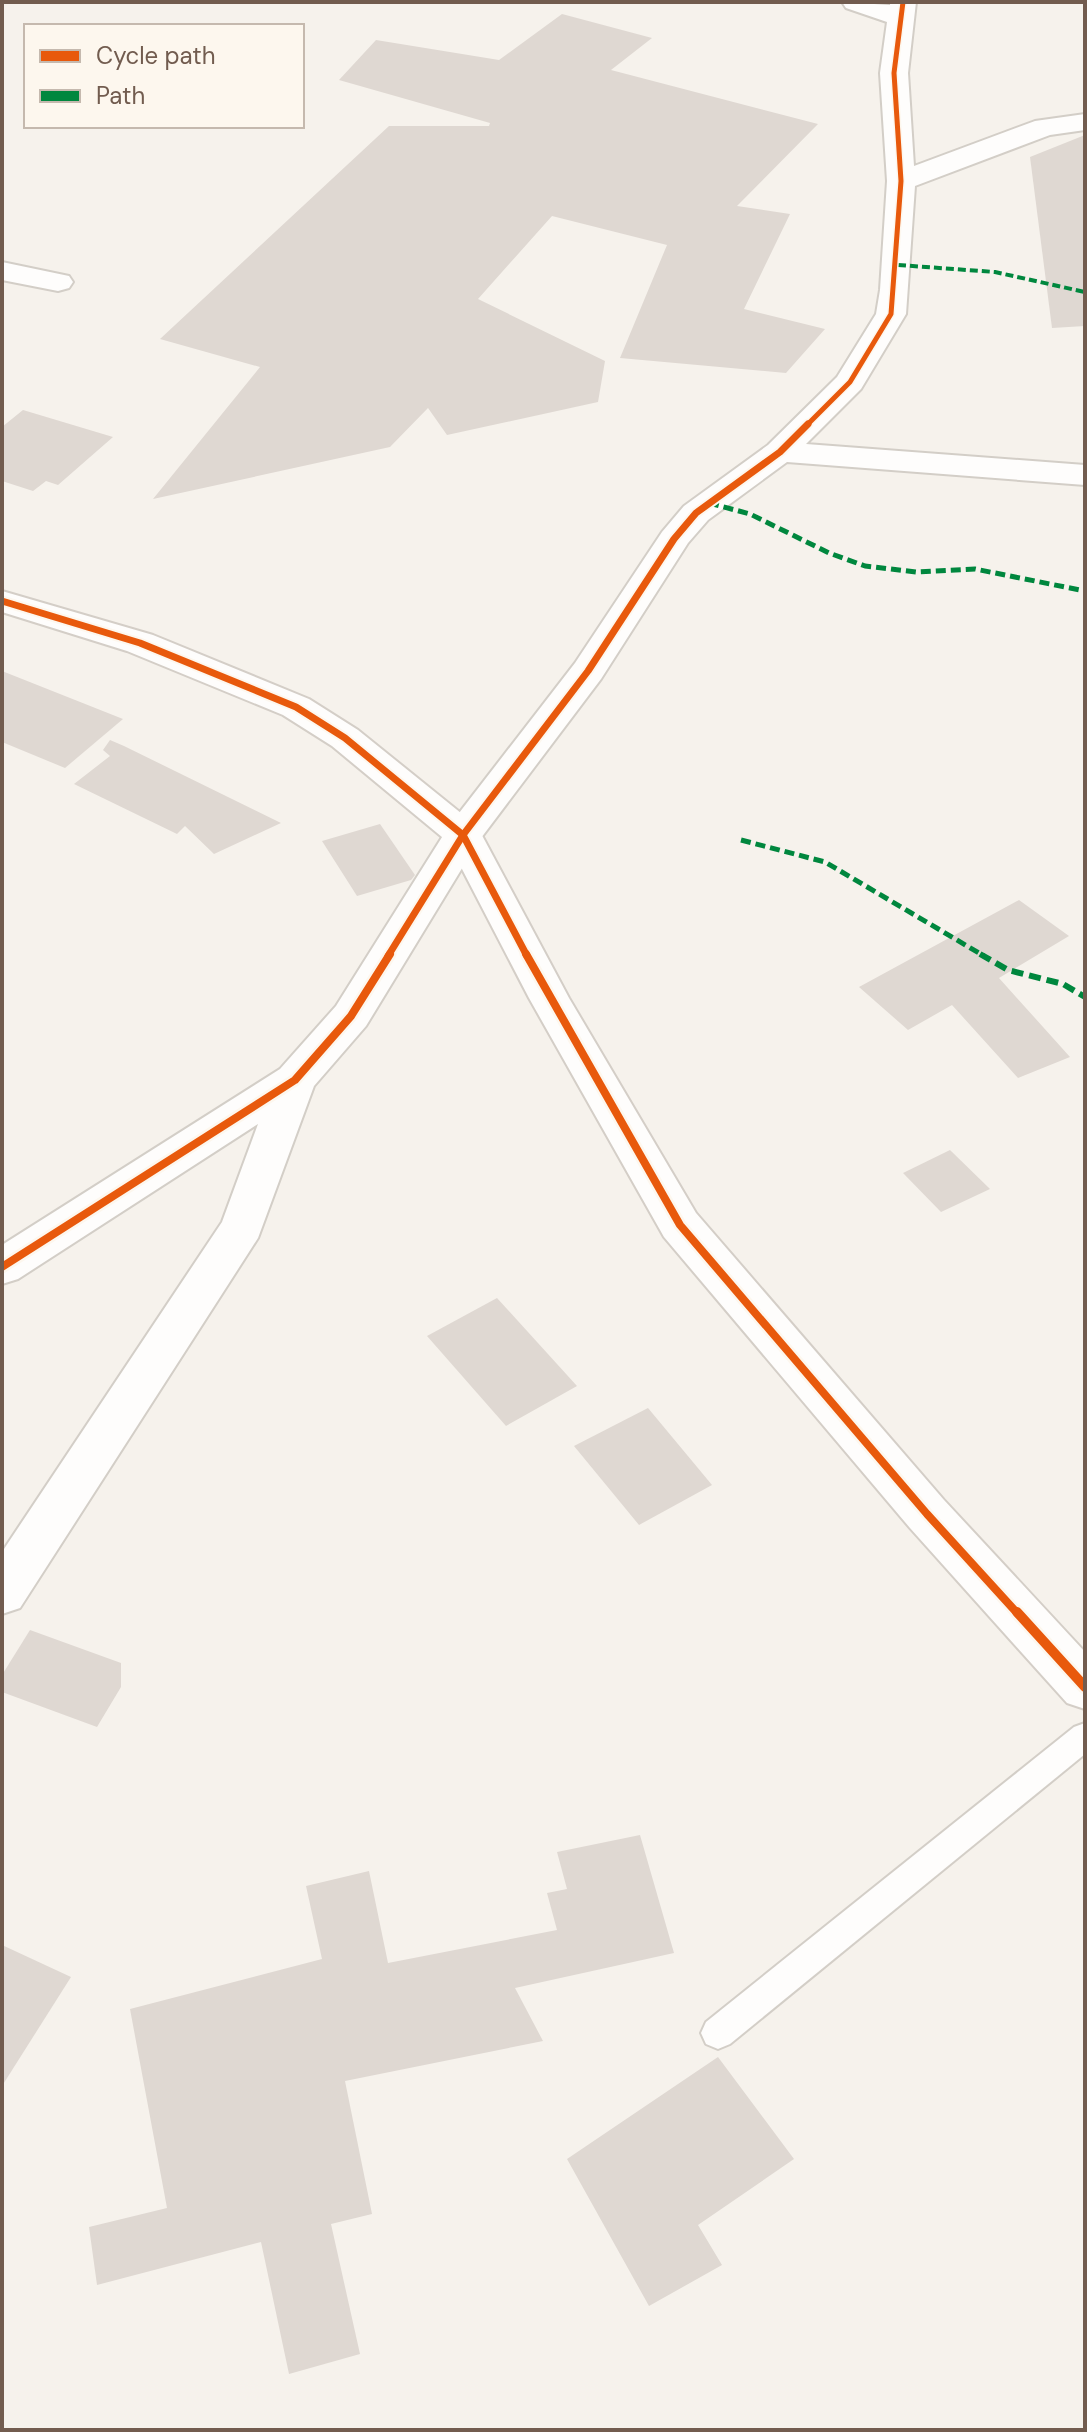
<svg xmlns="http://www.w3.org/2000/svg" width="1087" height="2432" font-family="'DM Sans',sans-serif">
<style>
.building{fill:#dfd8d2}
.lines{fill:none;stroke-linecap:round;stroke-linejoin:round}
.lane-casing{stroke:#d3cec7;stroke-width:4}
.street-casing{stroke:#d3cec7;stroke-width:4}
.secondary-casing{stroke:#d4cec7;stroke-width:4}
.lane{fill:#fefdfc;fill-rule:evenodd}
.street{fill:#fefdfc;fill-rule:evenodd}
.secondary{fill:#fefdfc;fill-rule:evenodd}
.quiet-far2{stroke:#00873e;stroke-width:4;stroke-dasharray:8 4;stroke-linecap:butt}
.quiet-far1{stroke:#00873e;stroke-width:5;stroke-dasharray:10 5;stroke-linecap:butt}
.quiet{stroke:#00873e;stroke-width:6;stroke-dasharray:12 6;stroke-linecap:butt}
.cycleway-far3-casing{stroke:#fdf7ee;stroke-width:8}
.cycleway-far2-casing{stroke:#fdf7ee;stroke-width:11}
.cycleway-far1-casing{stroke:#fdf7ee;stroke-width:13}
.cycleway-casing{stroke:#fdf7ee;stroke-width:15}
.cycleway-far3{stroke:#e8590c;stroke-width:5}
.cycleway-far2{stroke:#e8590c;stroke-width:7}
.cycleway-far1{stroke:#e8590c;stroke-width:8}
.cycleway{stroke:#e8590c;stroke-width:10}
</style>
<rect width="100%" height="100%" fill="#f6f2ec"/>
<g class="building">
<path d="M 562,14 L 652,38 L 611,70 L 818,124 L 737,206 L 790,214 L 744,309 L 825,329 L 786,373 L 620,358 L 667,245 L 552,216 L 478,299 L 605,361 L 598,402 L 447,435 L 428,408 L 390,447 L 153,499 L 260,367 L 160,339 L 389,126 L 489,126 L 490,123 L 339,80 L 376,40 L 499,60 Z"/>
<path d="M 1085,135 L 1085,326 L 1052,328 L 1030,157 Z"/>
<path d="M 23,410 L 113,437 L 58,485 L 46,481 L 33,491 L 2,481 L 2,427 Z"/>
<path d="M 2,671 L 123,719 L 65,768 L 2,742 Z"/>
<path d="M 110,740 L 124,746 L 281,823 L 214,854 L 185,826 L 177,834 L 74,784 L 110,756 L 103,750 Z"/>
<path d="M 380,824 L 415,875 L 411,880 L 357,896 L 322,841 Z"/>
<path d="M 1019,900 L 1069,936 L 999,978 L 1070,1057 L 1018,1078 L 952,1005 L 908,1030 L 859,987 Z"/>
<path d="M 950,1150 L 990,1189 L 941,1212 L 903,1173 Z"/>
<path d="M 497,1298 L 577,1386 L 506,1426 L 427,1336 Z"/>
<path d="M 648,1408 L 712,1485 L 639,1525 L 574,1446 Z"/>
<path d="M 30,1630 L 121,1663 L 121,1687 L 97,1727 L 2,1692 L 2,1675 Z"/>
<path d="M 640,1835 L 674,1953 L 515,1988 L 543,2041 L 345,2081 L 372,2214 L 331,2224 L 360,2354 L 289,2374 L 261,2242 L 97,2285 L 89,2227 L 167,2208 L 130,2009 L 322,1959 L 306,1886 L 369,1871 L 388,1963 L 557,1930 L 547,1893 L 567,1889 L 557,1852 Z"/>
<path d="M 2,1945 L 71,1977 L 2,2086 Z"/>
<path d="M 718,2057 L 794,2159 L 698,2225 L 722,2265 L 649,2306 L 567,2159 Z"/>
</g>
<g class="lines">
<defs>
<path id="lane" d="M 1085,1723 L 1085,1754 L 730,2044 L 718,2049 L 706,2044 L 701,2033 L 706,2022 L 1074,1727 Z"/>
<g id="street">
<path d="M 842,2 L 890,5 L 890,2 L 916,2 L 908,73 L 914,166 L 1035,121 L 1085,114 L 1085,130 L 1050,135 L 915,186 L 906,314 L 861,389 L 806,444 L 1085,465 L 1085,485 L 787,462 L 708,520 L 688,543 L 601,679 L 478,842 L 366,1026 L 314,1086 L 258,1238 L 20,1608 L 2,1614 L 2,1552 L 222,1222 L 258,1124 L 18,1279 L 2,1284 L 2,1245 L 280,1069 L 336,1006 L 449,826 L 575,663 L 662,532 L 684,506 L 768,445 L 837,377 L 876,314 L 880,290 L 887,181 L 880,73 L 887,22 L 846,8 Z"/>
<path d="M 2,262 L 69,276 L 73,282 L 69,288 L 58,291 L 2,280 Z"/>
</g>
<path id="secondary" d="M 2,591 L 153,635 L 309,699 L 358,730 L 477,826 L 569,998 L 696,1213 L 944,1500 L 1085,1652 L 1085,1709 L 1067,1703 L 910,1528 L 664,1237 L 529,998 L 448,842 L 332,746 L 283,715 L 127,651 L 2,612 Z"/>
</defs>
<use href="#lane" class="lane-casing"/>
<use href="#street" class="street-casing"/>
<use href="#secondary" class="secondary-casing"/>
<use href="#lane" class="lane"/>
<use href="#street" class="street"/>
<use href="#secondary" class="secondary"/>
<path class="quiet-far2" d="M 898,265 L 995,272 L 1085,292"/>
<g class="quiet-far1">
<path d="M 709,503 L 750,514 L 829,553 L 865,566 L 916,572 L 975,569 L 1085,591"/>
<path d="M 741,840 L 825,862 L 984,956"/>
</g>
<path class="quiet" d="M 980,954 L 1008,970 L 1063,984 L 1085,997"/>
<defs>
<path id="cycleway-far3" d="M 806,426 L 850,382 L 891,314 L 901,181 L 894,73 L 903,2"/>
<g id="cycleway-far2">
<path d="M 2,601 L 140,643 L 296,707 L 345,738 L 463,835 L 527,956"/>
<path d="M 388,956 L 463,835 L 588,671 L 674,539 L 696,513 L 780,452 L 808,424"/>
</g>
<g id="cycleway-far1">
<path d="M 526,954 L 680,1225 L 927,1514 L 1018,1614"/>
<path d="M 2,1267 L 295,1080 L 351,1016 L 390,954"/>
</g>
<path id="cycleway" d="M 1017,1612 L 1085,1687"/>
</defs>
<use href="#cycleway-far3" class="cycleway-far3-casing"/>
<use href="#cycleway-far2" class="cycleway-far2-casing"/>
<use href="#cycleway-far1" class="cycleway-far1-casing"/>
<use href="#cycleway" class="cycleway-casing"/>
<use href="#cycleway-far3" class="cycleway-far3"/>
<use href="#cycleway-far2" class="cycleway-far2"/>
<use href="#cycleway-far1" class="cycleway-far1"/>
<use href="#cycleway" class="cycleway"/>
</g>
<rect width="1087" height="2432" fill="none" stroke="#725c4f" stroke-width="8"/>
<rect x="24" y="24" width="280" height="104" fill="#fdf7ee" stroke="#c5b9ae" stroke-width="2"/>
<rect x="40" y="50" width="40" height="12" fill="#e8590c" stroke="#c5b9ae" stroke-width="2"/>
<text x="96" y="64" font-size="24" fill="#725c4f">Cycle path</text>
<rect x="40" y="90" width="40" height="12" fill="#00873e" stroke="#c5b9ae" stroke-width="2"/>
<text x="96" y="104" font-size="24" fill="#725c4f">Path</text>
</svg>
